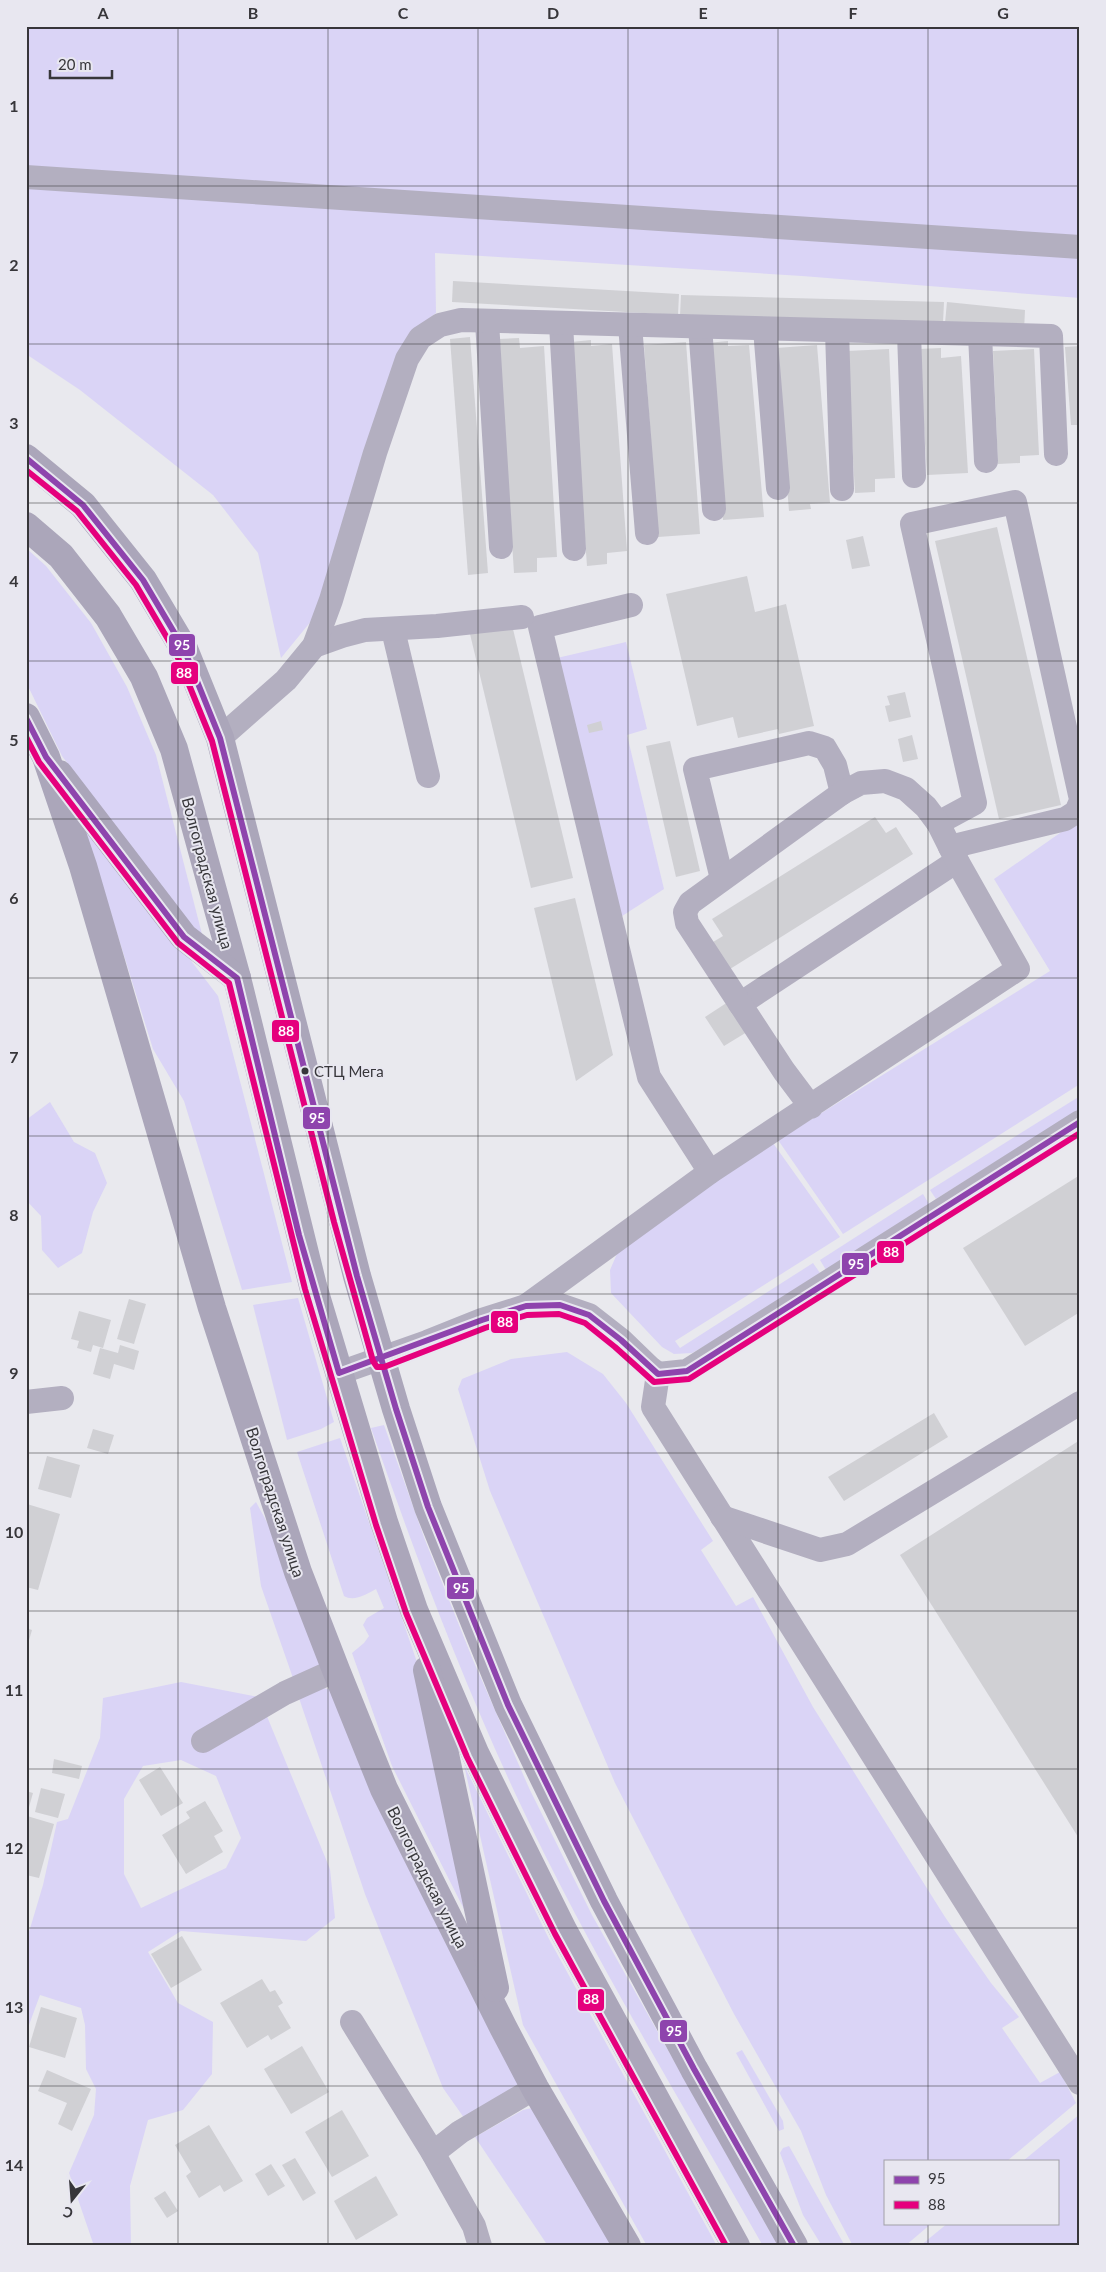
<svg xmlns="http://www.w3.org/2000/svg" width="1106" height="2272" font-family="Lato,sans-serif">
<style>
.green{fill:#dad4f6;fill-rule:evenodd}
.building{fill:#d0d0d4}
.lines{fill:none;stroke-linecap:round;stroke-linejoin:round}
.minor{stroke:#b3afc0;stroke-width:24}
.major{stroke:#aba6ba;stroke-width:28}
.bus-1-casing{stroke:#e8e7f0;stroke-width:10}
.bus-2-casing{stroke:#e8e7f0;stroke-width:10}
.bus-1{stroke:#8e44ad;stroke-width:6}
.bus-2{stroke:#e5007d;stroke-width:6}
.grid{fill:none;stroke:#37363a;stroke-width:1;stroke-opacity:0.55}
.bus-dot{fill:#37363a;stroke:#e8e7f0;stroke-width:2}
.labels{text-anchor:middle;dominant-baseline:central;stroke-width:4;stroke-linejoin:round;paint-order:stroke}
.bus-label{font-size:15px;fill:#37363a;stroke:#e8e7f0;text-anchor:start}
.street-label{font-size:16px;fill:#37363a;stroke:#e8e7f0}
.line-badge{stroke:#e8e7f0;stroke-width:2}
.badge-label{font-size:14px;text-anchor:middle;font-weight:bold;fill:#fff}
.neatline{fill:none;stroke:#37363a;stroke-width:2}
.grid-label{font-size:16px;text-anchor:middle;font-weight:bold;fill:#37363a}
</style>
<rect width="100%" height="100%" fill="#e9e9ee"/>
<g class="green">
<path d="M 26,26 L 1080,26 L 1080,298 L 802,276 L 435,253 L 436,313 L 409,334 L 321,609 L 281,658 L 258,553 L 213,495 L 80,390 L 26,354 Z"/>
<path d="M 26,548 L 46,566 L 91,623 L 127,687 L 156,755 L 204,942 L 62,756 L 26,682 Z"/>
<path d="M 626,642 L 647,729 L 627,735 L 664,889 L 619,918 L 557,658 Z"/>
<path d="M 81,817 L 218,996 L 292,1282 L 242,1290 L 184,1101 L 153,1049 Z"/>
<path d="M 1080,819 L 1080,1084 L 843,1234 L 778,1140 L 1050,971 L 994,879 Z"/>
<path d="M 1080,1096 L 1080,1109 L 936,1199 L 930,1190 Z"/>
<path d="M 50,1102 L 74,1142 L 95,1153 L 107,1183 L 93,1212 L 82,1253 L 58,1268 L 42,1250 L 41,1216 L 26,1200 L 26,1120 Z"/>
<path d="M 773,1143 L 840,1237 L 675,1341 L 680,1348 L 813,1263 L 820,1273 L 710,1343 L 692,1353 L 674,1354 L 662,1347 L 611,1293 L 610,1270 L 619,1249 L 625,1243 Z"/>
<path d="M 923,1194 L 929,1204 L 826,1270 L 820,1260 Z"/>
<path d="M 298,1298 L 334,1422 L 321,1429 L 287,1440 L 253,1305 Z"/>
<path d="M 567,1352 L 603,1374 L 626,1403 L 713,1541 L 701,1550 L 736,1606 L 753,1597 L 813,1707 L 945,1917 L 991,1983 L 1019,2017 L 1002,2028 L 1040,2083 L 1060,2072 L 1076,2103 L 1007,2161 L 885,2161 L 885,2223 L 932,2223 L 905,2246 L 853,2246 L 826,2195 L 801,2131 L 734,2014 L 615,1783 L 490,1491 L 458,1389 L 462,1379 L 511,1359 Z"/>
<path d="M 384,1425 L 425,1540 L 473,1660 L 529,1788 L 592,1915 L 778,2246 L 763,2246 C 679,2097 587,1948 515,1793 C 460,1674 414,1552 371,1428 Z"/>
<path d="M 340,1438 L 419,1668 L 481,1943 L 392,1766 L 352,1653 L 364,1643 L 369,1636 L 363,1625 L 367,1618 L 384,1608 L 376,1589 C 367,1594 354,1602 344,1596 L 297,1452 Z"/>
<path d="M 256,1502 L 286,1557 L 321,1669 L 294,1681 L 261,1586 L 250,1508 Z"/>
<path d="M 181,1682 L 259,1697 L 330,1869 L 335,1918 L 306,1941 L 181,1931 L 148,1952 L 178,2003 L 213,2022 L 212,2074 L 183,2110 L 148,2120 L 130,2186 L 131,2246 L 94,2246 L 69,2173 L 94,2115 L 96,2089 L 86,2069 L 85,2025 L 81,2008 L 40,1995 L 26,2033 L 26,1942 L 43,1885 L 57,1822 L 68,1819 L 100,1738 L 103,1698 ZM 181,1760 L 216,1776 L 241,1838 L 226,1868 L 141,1908 L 124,1874 L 124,1799 L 143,1766 Z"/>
<path d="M 324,1688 L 334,1691 L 522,2085 L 467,2122 L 443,2088 L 365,1894 L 299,1698 Z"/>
<path d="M 464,1765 L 549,1939 L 717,2246 L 647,2246 L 523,2025 Z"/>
<path d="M 742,2050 L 783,2121 L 784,2129 L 779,2131 L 736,2053 Z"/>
<path d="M 532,2108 L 618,2246 L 548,2246 L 475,2137 L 523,2110 Z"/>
<path d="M 1080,2114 L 1080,2243 L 1065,2246 L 920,2246 L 948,2223 L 1057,2223 L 1057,2161 L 1023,2161 Z"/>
<path d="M 789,2146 L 845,2246 L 822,2246 L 803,2215 L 780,2153 L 783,2148 Z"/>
</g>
<g class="building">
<path d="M 453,281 L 679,294 L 678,315 L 452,302 Z"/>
<path d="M 681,295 L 944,302 L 943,323 L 680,316 Z"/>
<path d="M 947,302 L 1025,310 L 1024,331 L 945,323 Z"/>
<path d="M 470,337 L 488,573 L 468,575 L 450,339 Z"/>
<path d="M 519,338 L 520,348 L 544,346 L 557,557 L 537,558 L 537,572 L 514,573 L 499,339 Z"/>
<path d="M 591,340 L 591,346 L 612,344 L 627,551 L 607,553 L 607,564 L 587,566 L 571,342 Z"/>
<path d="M 728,341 L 728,346 L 749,345 L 764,517 L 723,520 L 707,343 Z"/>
<path d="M 686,342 L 700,534 L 658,537 L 644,345 Z"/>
<path d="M 817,345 L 830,503 L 810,504 L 811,509 L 789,511 L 776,348 Z"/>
<path d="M 1080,346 L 1080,425 L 1071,425 L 1065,347 Z"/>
<path d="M 941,348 L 941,358 L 961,356 L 968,473 L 927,475 L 919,349 Z"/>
<path d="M 889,349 L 895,478 L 875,479 L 875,492 L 855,493 L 847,351 Z"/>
<path d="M 1034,349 L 1039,455 L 1020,456 L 1020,463 L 998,464 L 993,351 Z"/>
<path d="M 997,527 L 1061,805 L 999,819 L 935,541 Z"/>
<path d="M 863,536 L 870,566 L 852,569 L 846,540 Z"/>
<path d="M 747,576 L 755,612 L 786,604 L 814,726 L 779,734 L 778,729 L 738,738 L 733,717 L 697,726 L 666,594 Z"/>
<path d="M 512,625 L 573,878 L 531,888 L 470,634 Z"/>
<path d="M 905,692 L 911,717 L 889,722 L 885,706 L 890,705 L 887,696 Z"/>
<path d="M 601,721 L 603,730 L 589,733 L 587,725 Z"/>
<path d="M 912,735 L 918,759 L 903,762 L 898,739 Z"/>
<path d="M 670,741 L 700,871 L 676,877 L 646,746 Z"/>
<path d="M 875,817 L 886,833 L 896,827 L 913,854 L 730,969 L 713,942 L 723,936 L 712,919 Z"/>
<path d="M 575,898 L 613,1055 L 576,1081 L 534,908 Z"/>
<path d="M 728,1002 L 747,1032 L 724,1046 L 705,1017 Z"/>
<path d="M 1080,1175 L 1080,1312 L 1025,1346 L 963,1248 Z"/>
<path d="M 129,1299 L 146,1304 L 134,1344 L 117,1339 Z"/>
<path d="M 79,1311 L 111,1320 L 103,1348 L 93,1345 L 91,1352 L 77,1348 L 79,1341 L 71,1339 Z"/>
<path d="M 120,1345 L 139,1351 L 134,1370 L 114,1364 L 110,1379 L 93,1374 L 100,1348 L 118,1353 Z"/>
<path d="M 934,1413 L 948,1437 L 844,1501 L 828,1477 Z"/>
<path d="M 93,1429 L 114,1435 L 108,1454 L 87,1448 Z"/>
<path d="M 1080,1440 L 1080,1840 L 900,1555 Z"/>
<path d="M 47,1456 L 80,1465 L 71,1498 L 38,1489 Z"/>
<path d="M 27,1504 L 60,1514 L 38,1590 L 26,1587 Z"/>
<path d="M 26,1628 L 32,1630 L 27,1647 L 26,1647 Z"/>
<path d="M 54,1759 L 82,1766 L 79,1779 L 52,1773 Z"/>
<path d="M 160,1767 L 183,1803 L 161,1816 L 139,1780 Z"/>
<path d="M 41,1788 L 65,1794 L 58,1818 L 35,1812 Z"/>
<path d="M 26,1791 L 33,1793 L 29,1807 L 26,1806 Z"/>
<path d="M 205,1801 L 223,1831 L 214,1836 L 223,1852 L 186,1874 L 162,1835 L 190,1818 L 186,1812 Z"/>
<path d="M 27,1816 L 54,1824 L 39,1878 L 26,1875 Z"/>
<path d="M 182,1936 L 202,1970 L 171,1988 L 151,1954 Z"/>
<path d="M 262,1979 L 270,1992 L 275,1990 L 283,2003 L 278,2006 L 291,2028 L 271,2040 L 268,2035 L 247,2048 L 220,2003 Z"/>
<path d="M 41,2007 L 77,2018 L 65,2058 L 29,2047 Z"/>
<path d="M 302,2046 L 329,2092 L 291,2114 L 264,2069 Z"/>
<path d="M 47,2070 L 91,2089 L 72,2131 L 58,2124 L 67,2103 L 38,2091 Z"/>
<path d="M 342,2110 L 369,2156 L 332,2177 L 305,2132 Z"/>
<path d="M 209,2125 L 243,2181 L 224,2192 L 220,2185 L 199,2198 L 186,2176 L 191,2172 L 175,2145 Z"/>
<path d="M 295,2158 L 316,2193 L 303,2201 L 282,2165 Z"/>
<path d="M 271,2164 L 285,2186 L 268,2196 L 255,2174 Z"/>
<path d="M 376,2176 L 398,2215 L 356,2240 L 334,2201 Z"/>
<path d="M 165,2191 L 178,2211 L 167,2218 L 154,2198 Z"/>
</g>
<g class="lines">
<g class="minor">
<path d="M 26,177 L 1080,247"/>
<path d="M 487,322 L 501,547"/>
<path d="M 561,324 L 574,549"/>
<path d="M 630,325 L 647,533"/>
<path d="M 700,327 L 714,509"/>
<path d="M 765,329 L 778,488"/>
<path d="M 837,331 L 842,489"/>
<path d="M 909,333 L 914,476"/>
<path d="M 980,335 L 986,461"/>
<path d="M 631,605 L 540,627 L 649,1077 L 710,1172"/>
<path d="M 393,630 L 428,776"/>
<path d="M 314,646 L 342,636 L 365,630 L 437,626 L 522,617"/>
<path d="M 220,738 L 286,680 L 314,646 L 331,600 L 375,453 L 407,359 L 420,338 L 440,325 L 461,320 L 1051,336 L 1056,454"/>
<path d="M 938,823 L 975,803 L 912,524 L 1015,502 L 1080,795"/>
<path d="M 950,847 L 1065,819 L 1076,812 L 1080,803"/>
<path d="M 722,879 L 695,769 L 809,743 L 825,748 L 835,765 L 842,793"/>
<path d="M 740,1004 L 957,861"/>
<path d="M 526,1306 L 710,1172 L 1018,969 L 957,861 L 938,823 L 926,807 L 906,789 L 885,781 L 861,783 L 842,793 L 690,903 L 685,912 L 687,923 L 784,1071 L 811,1107"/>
<path d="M 339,1373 L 427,1342 L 482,1320 L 526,1306 L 560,1305 L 589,1315 L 621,1340 L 649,1367 L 658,1374 L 687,1371 L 1080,1122"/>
<path d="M 658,1374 L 653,1407 L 1080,2083"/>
<path d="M 26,1402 L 62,1398"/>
<path d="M 722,1517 L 820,1550 L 847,1544 L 1080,1403"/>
<path d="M 203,1741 L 285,1693 L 336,1670"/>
<path d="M 352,2022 L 433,2153 L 474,2226 L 480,2246"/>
<path d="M 433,2153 L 460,2132 L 535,2088"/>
</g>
<g class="major">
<path d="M 26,458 L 83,505 L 143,580 L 184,649 L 220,738 L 357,1276 L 396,1409 L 428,1507 L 508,1705 L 604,1901 L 694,2069 L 794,2246"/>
<path d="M 26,526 L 61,556 L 108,616 L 144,677 L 174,749 L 237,978 L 313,1286 L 384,1522 L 414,1610 L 475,1753 L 563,1930 L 736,2246"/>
<path d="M 26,717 L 46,757 L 83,866 L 212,1308 L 298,1572 L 336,1670 L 384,1789 L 503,2027 L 535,2088 L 627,2246"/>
<path d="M 59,774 L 184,937 L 237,978"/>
<path d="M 427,1670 L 495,1988"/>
</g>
<defs>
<g id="bus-1">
<path d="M 26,458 L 83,505 L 143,580 L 184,649 L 220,738 L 357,1276 L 396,1409 L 428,1507 L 508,1705 L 604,1901 L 694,2069 L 794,2246"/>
<path d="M 26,718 L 46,757 L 184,937 L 237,978 L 299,1235 L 339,1373 L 482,1320 L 526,1306 L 560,1305 L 589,1315 L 621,1340 L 658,1374 L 687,1371 L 1080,1122"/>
</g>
<g id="bus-2">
<path d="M 26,470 L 77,511 L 136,585 L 176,653 L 212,741 L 334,1222 L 373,1361 L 377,1367 L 384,1367 L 485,1328 L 527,1315 L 559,1314 L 585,1323 L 615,1347 L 654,1382 L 689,1379 L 1080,1133"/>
<path d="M 26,737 L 39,762 L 178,943 L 229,983 L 305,1289 L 376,1525 L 406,1613 L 467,1757 L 555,1934 L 726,2246"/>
</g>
</defs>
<use href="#bus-1" class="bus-1-casing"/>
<use href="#bus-2" class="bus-2-casing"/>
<use href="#bus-1" class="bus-1"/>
<use href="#bus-2" class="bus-2"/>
</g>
<path class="grid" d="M 178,26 L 178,2246M 328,26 L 328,2246M 478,26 L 478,2246M 628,26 L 628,2246M 778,26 L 778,2246M 928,26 L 928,2161M 26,186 L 1080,186M 26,344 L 1080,344M 26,503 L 1080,503M 26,661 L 1080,661M 26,819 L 1080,819M 26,978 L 1080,978M 26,1136 L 1080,1136M 26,1294 L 1080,1294M 26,1453 L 1080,1453M 26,1611 L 1080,1611M 26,1769 L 1080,1769M 26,1928 L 1080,1928M 26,2086 L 1080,2086M 928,2223 L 928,2246"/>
<circle class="bus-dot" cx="305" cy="1071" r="4.5"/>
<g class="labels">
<g class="bus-label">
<text x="314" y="1071">СТЦ Мега</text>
</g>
<g class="street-label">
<text transform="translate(208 873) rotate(75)">Волгоградская улица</text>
<text transform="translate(276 1502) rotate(72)">Волгоградская улица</text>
<text transform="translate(428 1877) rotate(63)">Волгоградская улица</text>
</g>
</g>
<g class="line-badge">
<rect x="168" y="633" width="28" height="24" rx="5" fill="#8e44ad"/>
<rect x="170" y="661" width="29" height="24" rx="5" fill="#e5007d"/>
<rect x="271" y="1019" width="29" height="24" rx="5" fill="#e5007d"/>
<rect x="302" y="1106" width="29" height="24" rx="5" fill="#8e44ad"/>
<rect x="876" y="1240" width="29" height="24" rx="5" fill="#e5007d"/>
<rect x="841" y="1252" width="29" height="24" rx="5" fill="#8e44ad"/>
<rect x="490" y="1310" width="29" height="24" rx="5" fill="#e5007d"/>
<rect x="446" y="1576" width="29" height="24" rx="5" fill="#8e44ad"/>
<rect x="577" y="1988" width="28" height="24" rx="5" fill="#e5007d"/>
<rect x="659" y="2019" width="29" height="24" rx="5" fill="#8e44ad"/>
</g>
<g class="badge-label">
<text x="182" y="650">95</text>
<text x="184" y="678">88</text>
<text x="286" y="1036">88</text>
<text x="317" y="1123">95</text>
<text x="891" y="1257">88</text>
<text x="856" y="1269">95</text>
<text x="505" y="1327">88</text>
<text x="461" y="1593">95</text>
<text x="591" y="2004">88</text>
<text x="674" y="2036">95</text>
</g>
<rect width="1106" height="2272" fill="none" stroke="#e8e7f0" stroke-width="55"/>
<rect x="884" y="2160" width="175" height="65" fill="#e8e7f0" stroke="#a1a0a7"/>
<rect x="894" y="2176" width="25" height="8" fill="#8e44ad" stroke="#a1a0a7"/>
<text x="928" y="2184" font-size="15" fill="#37363a">95</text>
<rect x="894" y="2201" width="25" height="8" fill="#e5007d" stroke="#a1a0a7"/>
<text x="928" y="2210" font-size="15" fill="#37363a">88</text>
<g transform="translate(72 2200) rotate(197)" stroke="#e8e7f0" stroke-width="4" paint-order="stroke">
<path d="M0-4L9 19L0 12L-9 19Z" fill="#37363a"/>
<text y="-8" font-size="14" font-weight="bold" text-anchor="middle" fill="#37363a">С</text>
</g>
<path d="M50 70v8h62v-8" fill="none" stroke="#37363a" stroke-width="2.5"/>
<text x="58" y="70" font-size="15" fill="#37363a" stroke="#e8e7f0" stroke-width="4" paint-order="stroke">20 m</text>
<rect x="28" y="28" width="1050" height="2216" class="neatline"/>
<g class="grid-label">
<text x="103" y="19">A</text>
<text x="253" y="19">B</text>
<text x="403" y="19">C</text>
<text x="553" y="19">D</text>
<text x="703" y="19">E</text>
<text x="853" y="19">F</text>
<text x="1003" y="19">G</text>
<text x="14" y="112">1</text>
<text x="14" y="271">2</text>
<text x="14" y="429">3</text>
<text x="14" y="587">4</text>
<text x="14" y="746">5</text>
<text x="14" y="904">6</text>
<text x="14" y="1063">7</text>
<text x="14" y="1221">8</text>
<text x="14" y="1379">9</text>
<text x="14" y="1538">10</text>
<text x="14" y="1696">11</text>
<text x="14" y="1854">12</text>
<text x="14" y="2013">13</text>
<text x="14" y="2171">14</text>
</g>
</svg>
